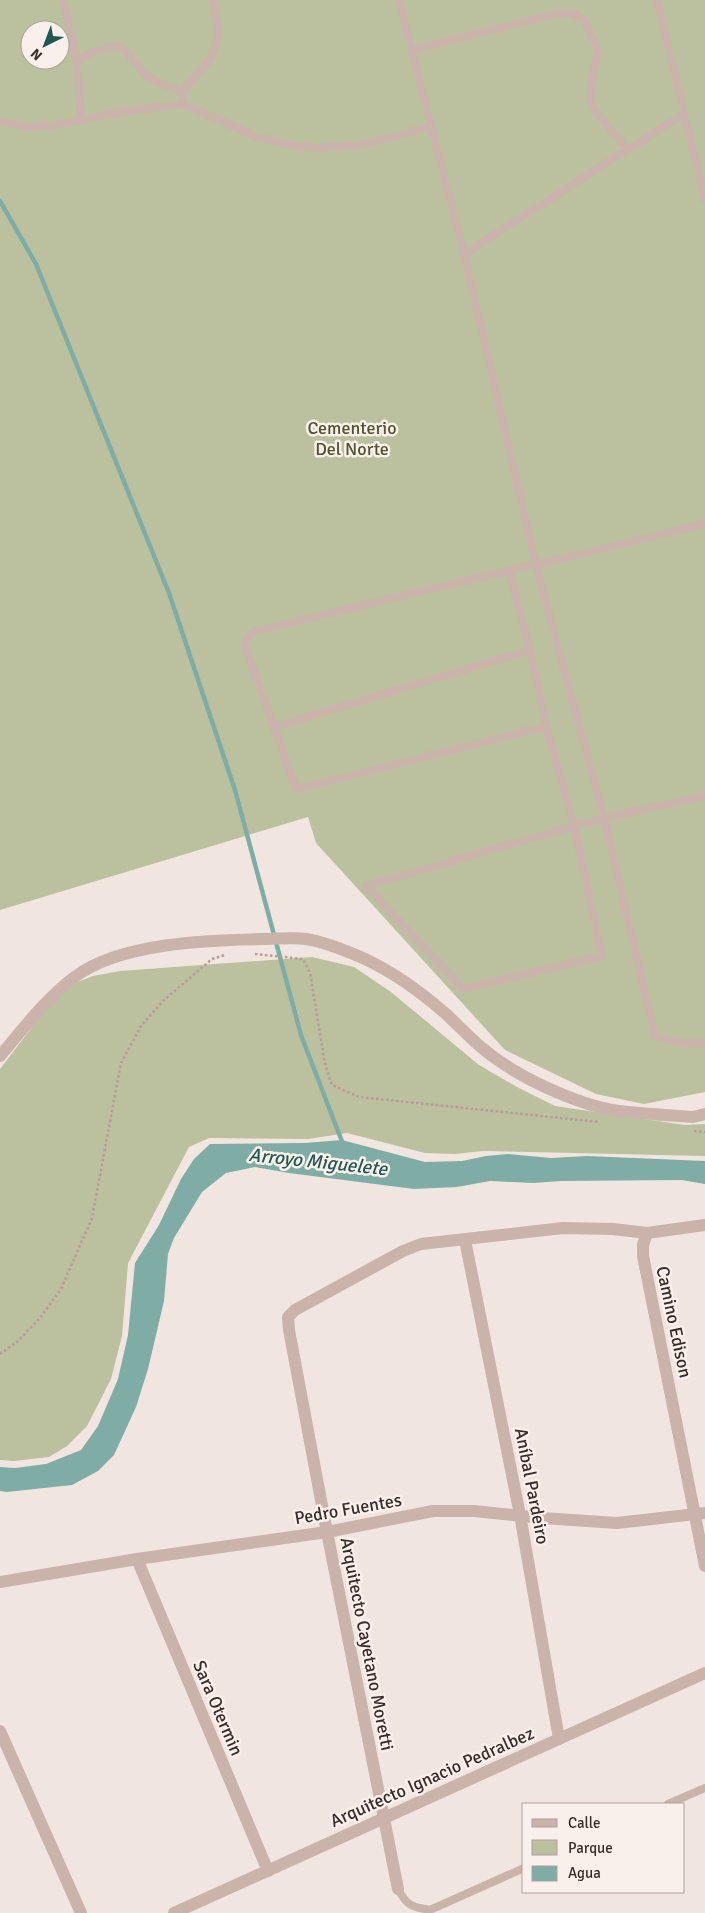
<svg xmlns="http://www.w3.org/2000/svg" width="705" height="1913" font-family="Signika,sans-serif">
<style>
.green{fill:#bbc09f;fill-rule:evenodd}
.water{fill:#7fada6}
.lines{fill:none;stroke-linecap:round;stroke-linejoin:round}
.stream{stroke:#7fada6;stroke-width:4.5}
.path{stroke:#b59d95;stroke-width:2.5;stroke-dasharray:2.5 2.5;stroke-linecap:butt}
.service{stroke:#c9b3ab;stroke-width:8}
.minor{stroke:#c9b3ab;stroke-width:12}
.labels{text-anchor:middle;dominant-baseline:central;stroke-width:5;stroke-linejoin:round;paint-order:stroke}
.park-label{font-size:18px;fill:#4e542f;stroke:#f9f0eb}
.street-label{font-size:18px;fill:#372c2a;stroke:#f9f0eb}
.water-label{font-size:19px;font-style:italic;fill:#215750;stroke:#f9f0eb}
</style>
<rect width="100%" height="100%" fill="#f1e5df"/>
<g class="green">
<path d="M 0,0 L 705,0 L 705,1092 L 644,1104 L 596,1094 L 505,1050 L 316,843 L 308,817 L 0,910 ZM 30,30 L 60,30 L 60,60 L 30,60 Z"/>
<path d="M 312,957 L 354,967 L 391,992 L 479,1065 L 517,1087 L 555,1106 L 685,1125 L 705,1124 L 705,1156 L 483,1151 L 455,1154 L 425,1153 L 347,1133 L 308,1139 L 209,1138 L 189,1147 L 128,1263 L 122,1336 L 111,1379 L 87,1426 L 67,1446 L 49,1457 L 14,1461 L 0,1460 L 0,1069 L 62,988 L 93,976 L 120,971 Z"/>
</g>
<path class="water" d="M 342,1140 L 425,1162 L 462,1161 L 486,1156 L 508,1154 L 551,1158 L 587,1156 L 705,1161 L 705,1184 L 682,1180 L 561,1181 L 533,1183 L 490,1181 L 457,1187 L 414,1189 L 289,1173 L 255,1167 L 226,1173 L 202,1192 L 174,1238 L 168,1254 L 164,1301 L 148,1369 L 136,1407 L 114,1455 L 98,1471 L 72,1485 L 7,1492 L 0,1491 L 0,1467 L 15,1468 L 46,1464 L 81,1450 L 98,1426 L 118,1379 L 128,1335 L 135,1263 L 159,1225 L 181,1179 L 194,1159 L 210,1144 L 305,1143 Z"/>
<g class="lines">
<path class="stream" d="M 0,201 L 36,264 L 169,593 L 235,790 L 301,1035 L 343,1144"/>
<g class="path">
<path d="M 255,954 L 303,959 L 310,973 L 325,1064 L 332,1085 L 359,1097 L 599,1122"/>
<path d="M 694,1131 L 705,1132"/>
<path d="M 0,1354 L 17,1342 L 40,1318 L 61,1289 L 92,1218 L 121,1063 L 141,1026 L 163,1001 L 212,959 L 225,955"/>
</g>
<g class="service">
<path d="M 63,0 L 77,61 L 81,119"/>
<path d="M 399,0 L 464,254 L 536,565 L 604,818 L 655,1036 C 671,1042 688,1045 705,1043"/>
<path d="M 657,0 L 705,199"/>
<path d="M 412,50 L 561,13 L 574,13 L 585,23 L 598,51 L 593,72 L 590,99 L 593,108 L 628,150"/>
<path d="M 77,61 C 88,54 115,39 127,52 C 133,59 139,69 147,76 C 157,83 171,87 182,92"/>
<path d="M 183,97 L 182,92 C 214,55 224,50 213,0"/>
<path d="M 0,121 L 25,127 L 56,125 L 119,112 L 183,104 L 255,136 L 288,145 L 315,148 L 360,145 L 431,127"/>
<path d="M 464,254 L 685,113"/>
<path d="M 509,571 L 530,650 L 546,726 L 574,826 L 602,956 L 463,989 L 366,886 L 574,826 L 604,818 L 705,796"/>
<path d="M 546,726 L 296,789 L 245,646 L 247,638 L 255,631 L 705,524"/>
<path d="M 274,727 L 530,650"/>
<path d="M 668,1804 L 705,1788"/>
<path d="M 398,1889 C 407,1906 412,1907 430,1910 L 524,1868"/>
</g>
<g class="minor">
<path d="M 0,1056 C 23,1029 47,997 76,976 C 121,943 208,940 263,939 C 276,939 292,937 306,939 C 326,942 347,951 365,959 C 395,973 422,993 446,1014 C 458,1025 469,1037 481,1047 C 513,1075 576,1105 619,1111 C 643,1114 669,1115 693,1117 L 705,1114"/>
<path d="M 647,1233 L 643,1245 L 643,1256 L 705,1566"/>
<path d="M 465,1240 L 520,1515 L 559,1739"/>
<path d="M 137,1559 L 268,1871"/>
<path d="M 0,1582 L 137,1559 L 327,1532 L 433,1511 L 474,1511 L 542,1518 L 617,1523 L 705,1513"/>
<path d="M 0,1731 L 81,1913"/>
<path d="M 398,1889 L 327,1532 L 289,1330 L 288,1317 L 295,1310 L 403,1251 L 421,1244 L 563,1228 L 613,1229 L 647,1233 L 705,1225"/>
<path d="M 174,1913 L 705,1673"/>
</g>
</g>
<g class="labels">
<g class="park-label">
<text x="352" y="428">Cementerio<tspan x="352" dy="21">Del Norte</tspan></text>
</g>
<g class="street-label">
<text transform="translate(674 1322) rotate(78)">Camino Edison</text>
<text transform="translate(532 1486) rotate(79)">Aníbal Pardeiro</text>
<text transform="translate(348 1509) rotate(-10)">Pedro Fuentes</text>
<text transform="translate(367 1644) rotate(79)">Arquitecto Cayetano Moretti</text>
<text transform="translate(218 1708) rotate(67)">Sara Otermin</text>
<text transform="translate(432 1777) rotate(-24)">Arquitecto Ignacio Pedralbez</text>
</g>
<g class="water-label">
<text transform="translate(318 1162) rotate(6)">Arroyo Miguelete</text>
</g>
</g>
<rect x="522" y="1803" width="162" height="90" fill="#f9f0eb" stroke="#aba29e"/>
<rect x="532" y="1819" width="25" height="8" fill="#c9b3ab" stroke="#aba29e"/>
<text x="568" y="1828" font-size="15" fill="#372c2a">Calle</text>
<rect x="532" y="1840" width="25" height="15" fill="#bbc09f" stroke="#aba29e"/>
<text x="568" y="1853" font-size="15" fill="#372c2a">Parque</text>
<rect x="532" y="1866" width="25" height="15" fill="#7fada6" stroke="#aba29e"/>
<text x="568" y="1878" font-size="15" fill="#372c2a">Agua</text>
<g transform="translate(45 45) rotate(222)"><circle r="24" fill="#f9f0eb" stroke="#aba29e"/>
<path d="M0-4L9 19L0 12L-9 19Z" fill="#215750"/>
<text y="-8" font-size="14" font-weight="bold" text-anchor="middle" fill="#372c2a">N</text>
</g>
</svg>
